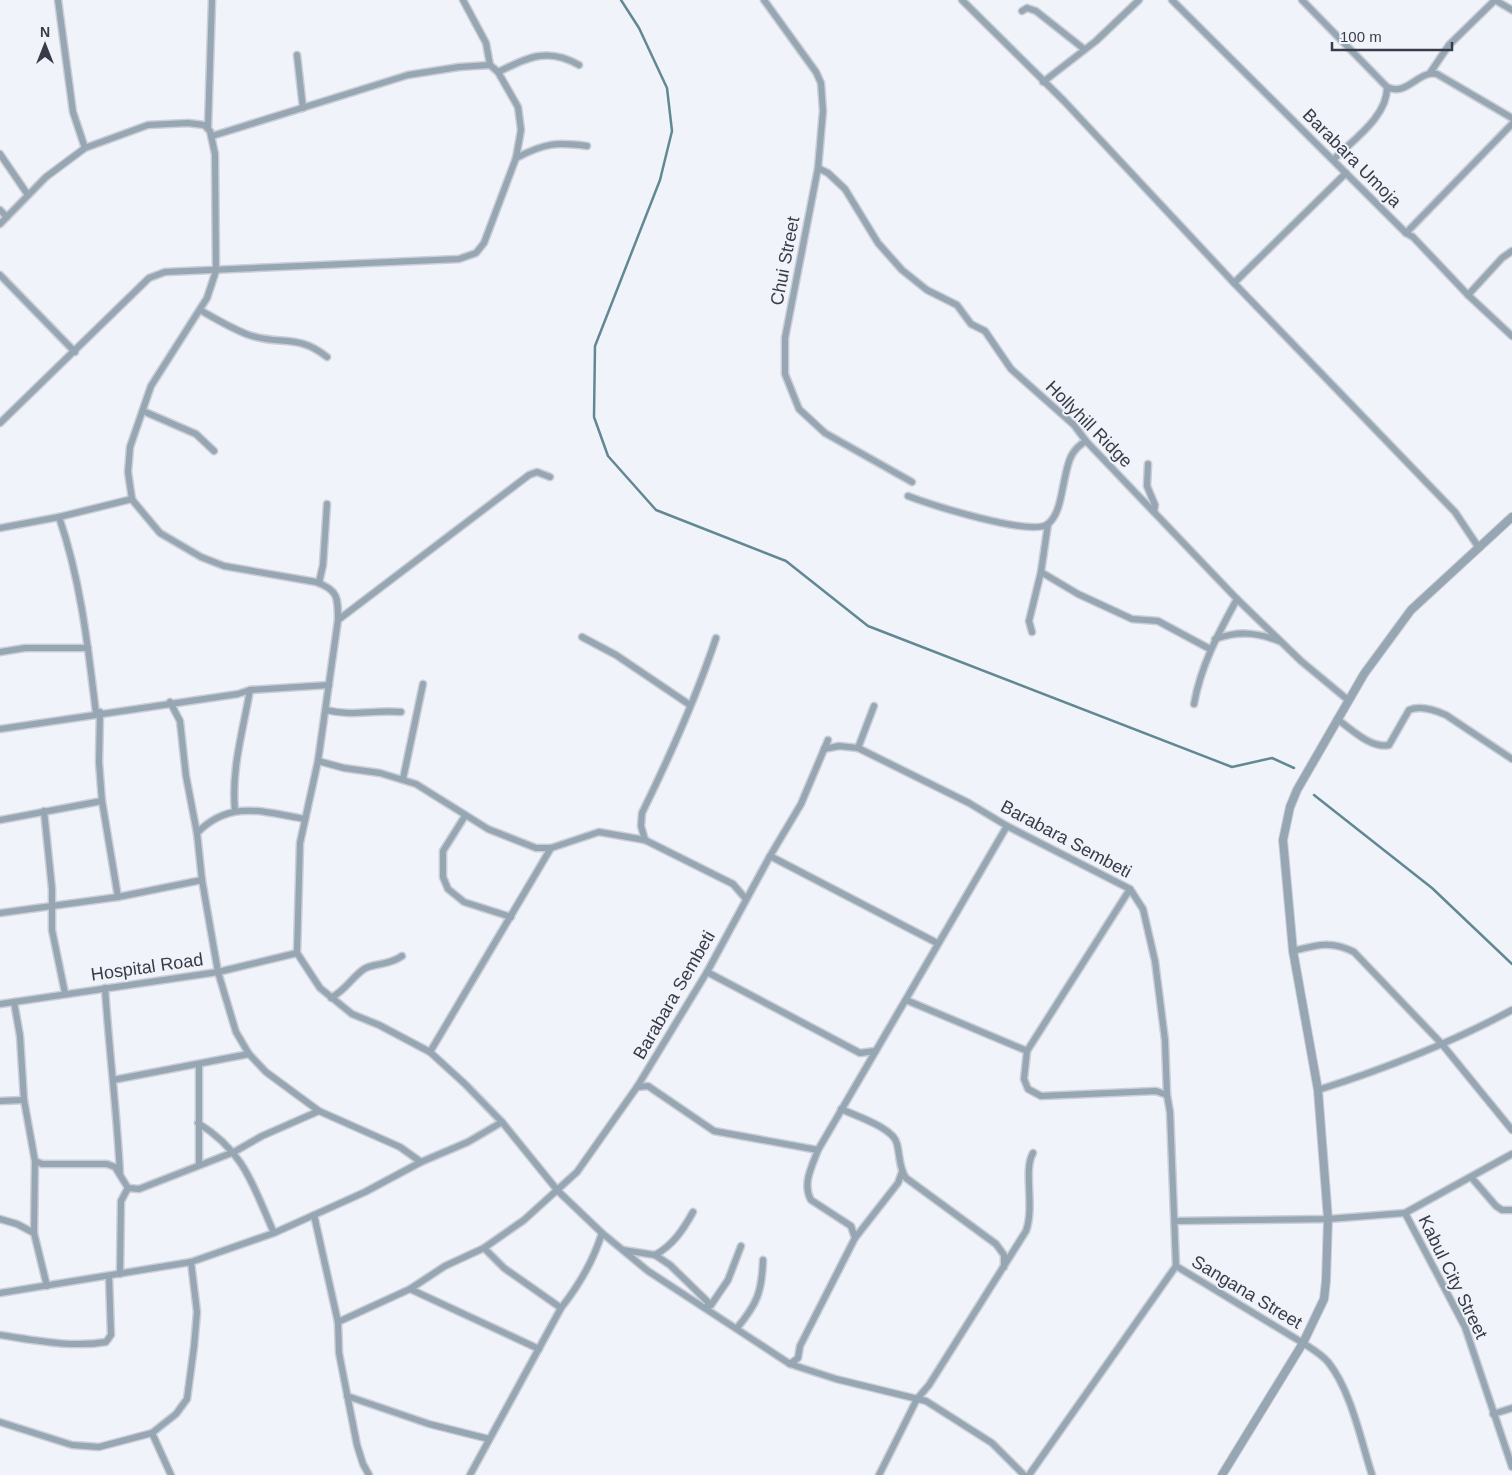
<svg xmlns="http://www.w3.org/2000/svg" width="1512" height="1475" font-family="Helvetica,sans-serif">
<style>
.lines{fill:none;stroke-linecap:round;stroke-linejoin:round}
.stream{stroke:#618893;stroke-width:2.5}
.minor-casing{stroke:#ccced7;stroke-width:9}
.tertiary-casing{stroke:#ccced7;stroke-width:10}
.minor{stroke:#96a6b3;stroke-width:6}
.tertiary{stroke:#96a6b3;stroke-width:8}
.labels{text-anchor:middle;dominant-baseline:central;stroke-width:4;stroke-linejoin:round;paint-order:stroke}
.street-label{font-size:18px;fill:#383c49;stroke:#f1f3fa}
</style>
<rect width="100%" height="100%" fill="#f1f3fa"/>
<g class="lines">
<g class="stream">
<path d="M 621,0 L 639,28 L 667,88 L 672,131 L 660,180 L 595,346 L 594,417 L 608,456 L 656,510 L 786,561 L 868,626 L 1232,767 L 1272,758 L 1294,768"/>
<path d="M 1314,795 L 1432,888 L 1512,964"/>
</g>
<defs>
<g id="minor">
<path d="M 58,0 L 73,112 L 85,148"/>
<path d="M 463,0 L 486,43 L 490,65"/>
<path d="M 764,0 L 816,72 L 821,83 L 823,111 L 818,168 L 785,338 L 785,374 L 799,409 L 825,433 L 912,482"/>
<path d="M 962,0 L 1064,101 L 1234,283 L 1455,512 L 1479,548"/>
<path d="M 1172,0 L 1406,233 L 1413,237 L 1468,295 L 1512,336"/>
<path d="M 1302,0 L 1387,87 C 1407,97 1418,70 1437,74 L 1512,118"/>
<path d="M 1022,11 L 1027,8 L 1036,11 L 1084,49"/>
<path d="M 297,55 L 303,108"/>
<path d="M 498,72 C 529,57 548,47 579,65"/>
<path d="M 1430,73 L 1449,45 L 1495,0 L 1512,10"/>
<path d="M 1043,82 L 1096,41 L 1139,0"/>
<path d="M 208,127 L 212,0"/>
<path d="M 0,154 L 28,195"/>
<path d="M 516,158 C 545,143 556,142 587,146"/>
<path d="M 1334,159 C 1353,140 1388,116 1387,87"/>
<path d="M 818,168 L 828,173 L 845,189 L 878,243 L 902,270 L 927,290 L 957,305 L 971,324 L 985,331 L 1011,369 L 1074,425 L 1086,441 L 1237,599 L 1301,661 L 1348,700"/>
<path d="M 0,210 L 7,217"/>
<path d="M 0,224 L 46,177 L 85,148 L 148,125 L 188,123 L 204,125 L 210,131 L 215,154 L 216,271 L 207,298 L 151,386 L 130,447 L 128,472 L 132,499 L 134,502 L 160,533 L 201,557 L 224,566 L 316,582 C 338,590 338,597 338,620 L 318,761 L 300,843 L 297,953 L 320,988 L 352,1014 L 379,1025 L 430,1052 L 465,1084 L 502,1122 L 558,1191 L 602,1233 L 648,1271 L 790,1364 L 836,1379 L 926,1401 L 992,1443 L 1024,1475"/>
<path d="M 1406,233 L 1512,124"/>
<path d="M 0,275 L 75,352"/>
<path d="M 1234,283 L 1346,173"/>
<path d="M 1468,295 L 1502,258 L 1512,251"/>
<path d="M 200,310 C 216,319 232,329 249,335 C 281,346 297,333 327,357"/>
<path d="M 143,411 L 196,434 L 214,451"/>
<path d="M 0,423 L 149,278 L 165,272 L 459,259 L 476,253 L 484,243 L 516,158 L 521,130 L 518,107 L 498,72 L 490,65 L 459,67 L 408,75 L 212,136"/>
<path d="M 1148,464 L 1147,486 L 1155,505 L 1154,512"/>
<path d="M 908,496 C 929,504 1031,537 1048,524 C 1059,515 1061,496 1064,482 C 1068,464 1069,451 1086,441"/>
<path d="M 59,517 C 81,581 88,647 96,713"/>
<path d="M 0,528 L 59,517 L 132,499"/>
<path d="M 1041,572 L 1078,594 L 1132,619 L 1158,621 L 1210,649"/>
<path d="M 319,583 L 323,565 L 327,504"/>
<path d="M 338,620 L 529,475 L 537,472 L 550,477"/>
<path d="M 1032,632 L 1029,621 L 1041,572 L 1048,524"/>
<path d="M 582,637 L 616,655 L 690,705"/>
<path d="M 1215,639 C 1238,631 1256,632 1279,641"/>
<path d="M 0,652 L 25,648 L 88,648"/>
<path d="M 170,702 L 180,721 L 186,776 L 197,833 L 202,880 L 218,972 L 236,1032 L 249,1054 L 266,1072 L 319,1111 L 400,1147 L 421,1162"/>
<path d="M 1194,704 C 1201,665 1218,634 1237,599"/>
<path d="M 326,710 C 354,717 374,709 401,712"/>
<path d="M 100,712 L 99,762 L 102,801 L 118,897"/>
<path d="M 1337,719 C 1351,729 1371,749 1389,745 L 1409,710 C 1420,705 1435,710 1446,715 L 1512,759"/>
<path d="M 0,729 L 238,694 L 250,690 L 329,685"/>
<path d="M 858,748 L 874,706"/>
<path d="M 824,749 L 839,746 L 858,748 L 969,803 L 1007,826 L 1130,889 L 1143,909 L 1155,961 L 1165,1040 L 1167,1095"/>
<path d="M 318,761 L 344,768 L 380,773 L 416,784 L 488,829 L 536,848 L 551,848 L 599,832 L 645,840 L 733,884 L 746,899"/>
<path d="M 403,779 L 423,684"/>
<path d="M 44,811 L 52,889 L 52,930 L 65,993"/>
<path d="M 235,811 C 231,769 243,731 250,690"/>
<path d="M 465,816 L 443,851 L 443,877 L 448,889 L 464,902 L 511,917"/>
<path d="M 0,820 L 102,801"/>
<path d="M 197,833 C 230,799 264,812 305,819"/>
<path d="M 645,840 L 641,826 L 642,813 C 670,756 696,698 716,638"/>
<path d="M 770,856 L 937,943"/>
<path d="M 0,913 L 118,897 L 202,880"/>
<path d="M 1293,951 C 1317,945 1331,940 1354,952 L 1441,1043 L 1512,1130"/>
<path d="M 707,972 L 860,1053 L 875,1051"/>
<path d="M 105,988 C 109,1050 117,1112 120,1174"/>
<path d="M 331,998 C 348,988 351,978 364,969 C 373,963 388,966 402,956"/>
<path d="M 906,1000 L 1027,1051"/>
<path d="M 14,1002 L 20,1036 L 24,1100 L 35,1161 L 42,1164 L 107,1164 L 115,1167 L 128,1188 L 139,1189 L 234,1152 L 262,1136 L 319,1111"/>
<path d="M 0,1004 L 218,972 L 297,953"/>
<path d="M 430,1052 L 551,848"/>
<path d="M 199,1065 L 199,1164"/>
<path d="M 113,1080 L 249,1054"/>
<path d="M 637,1087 L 648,1086 L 714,1131 L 818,1150"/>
<path d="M 1318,1090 C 1384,1069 1451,1043 1512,1010"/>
<path d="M 0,1101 L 24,1100"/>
<path d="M 841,1109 C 856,1116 894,1128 897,1144 C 900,1156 899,1168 906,1178 L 996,1244 L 1004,1255 L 1004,1267"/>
<path d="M 198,1123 C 245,1152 253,1186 274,1233"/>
<path d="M 35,1161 L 34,1233 L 47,1286"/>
<path d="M 1471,1177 L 1496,1206 L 1502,1210 L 1512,1210"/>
<path d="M 1405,1213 L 1465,1327 L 1512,1467"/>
<path d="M 314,1215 L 338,1322 L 339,1353 L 357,1445 L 363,1464 L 369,1475"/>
<path d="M 0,1219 L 17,1224 L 34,1233"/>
<path d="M 1175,1221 L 1328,1219 L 1405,1213 L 1512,1154"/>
<path d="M 855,1238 L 898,1183 L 902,1172"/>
<path d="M 484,1248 L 504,1268 L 561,1308"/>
<path d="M 623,1250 L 655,1255 C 673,1245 683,1230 693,1212"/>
<path d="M 655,1255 L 670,1265 L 711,1305"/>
<path d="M 1176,1266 L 1303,1343 C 1312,1349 1321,1354 1328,1362 C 1351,1390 1361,1441 1372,1475"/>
<path d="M 120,1274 L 121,1201 L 128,1188"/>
<path d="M 410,1289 L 539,1349"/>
<path d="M 0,1293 L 191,1262 L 274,1233 L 365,1192 L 421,1162 L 468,1142 L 502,1122"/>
<path d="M 707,1306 L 711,1305 L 728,1280 L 741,1246"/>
<path d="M 338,1322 L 410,1289 L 445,1266 L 484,1248 L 524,1220 L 577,1172 L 637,1087 L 707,972 L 770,856 L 801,804 L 828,740"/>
<path d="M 737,1328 C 757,1304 762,1292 763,1260"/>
<path d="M 0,1335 C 34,1340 71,1348 106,1342 L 111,1335 L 109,1276"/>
<path d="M 790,1364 L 798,1358 L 800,1346 L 855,1238 L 851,1226 L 811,1200 C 802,1184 812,1166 818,1150 L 1007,826"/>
<path d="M 347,1396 L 429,1424 L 489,1439"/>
<path d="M 1493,1414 L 1512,1408"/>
<path d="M 0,1422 L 72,1445 L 99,1447 L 152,1433 L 176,1414 L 187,1399 L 194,1347 L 197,1312 L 191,1262"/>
<path d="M 152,1433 L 171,1475"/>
<path d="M 470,1475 L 561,1308 C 580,1284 593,1262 602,1233"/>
<path d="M 879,1475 L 917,1399 L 929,1385 L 1026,1231 C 1035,1206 1023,1170 1033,1153"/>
<path d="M 1029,1475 L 1176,1266 L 1170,1112 L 1167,1095 L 1156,1091 L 1041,1096 L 1028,1089 L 1024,1079 L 1027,1051 L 1130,889"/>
</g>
<path id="tertiary" d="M 1222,1475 L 1303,1343 L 1324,1299 L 1326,1281 L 1328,1219 L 1318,1090 L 1293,951 L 1283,840 L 1290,807 L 1297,790 L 1364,674 L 1411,610 L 1512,517"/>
</defs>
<use href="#minor" class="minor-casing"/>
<use href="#tertiary" class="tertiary-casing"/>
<use href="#minor" class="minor"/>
<use href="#tertiary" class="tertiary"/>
</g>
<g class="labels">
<g class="street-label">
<text transform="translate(1352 158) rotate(45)">Barabara Umoja</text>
<text transform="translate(785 261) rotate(-79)">Chui Street</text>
<text transform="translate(1089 424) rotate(45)">Hollyhill Ridge</text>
<text transform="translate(1066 839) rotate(28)">Barabara Sembeti</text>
<text transform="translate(147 967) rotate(-8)">Hospital Road</text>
<text transform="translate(674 995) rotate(-60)">Barabara Sembeti</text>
<text transform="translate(1453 1277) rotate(64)">Kabul City Street</text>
<text transform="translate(1247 1292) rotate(31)">Sangana Street</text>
</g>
</g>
<g transform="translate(45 45)" stroke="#f1f3fa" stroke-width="4" paint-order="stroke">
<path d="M0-4L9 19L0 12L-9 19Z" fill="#383c49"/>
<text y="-8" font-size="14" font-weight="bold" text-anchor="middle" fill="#383c49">N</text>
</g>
<path d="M1332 42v8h120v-8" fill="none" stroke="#383c49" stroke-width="2.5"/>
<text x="1340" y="42" font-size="15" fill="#383c49" stroke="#f1f3fa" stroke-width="4" paint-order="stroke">100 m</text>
</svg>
